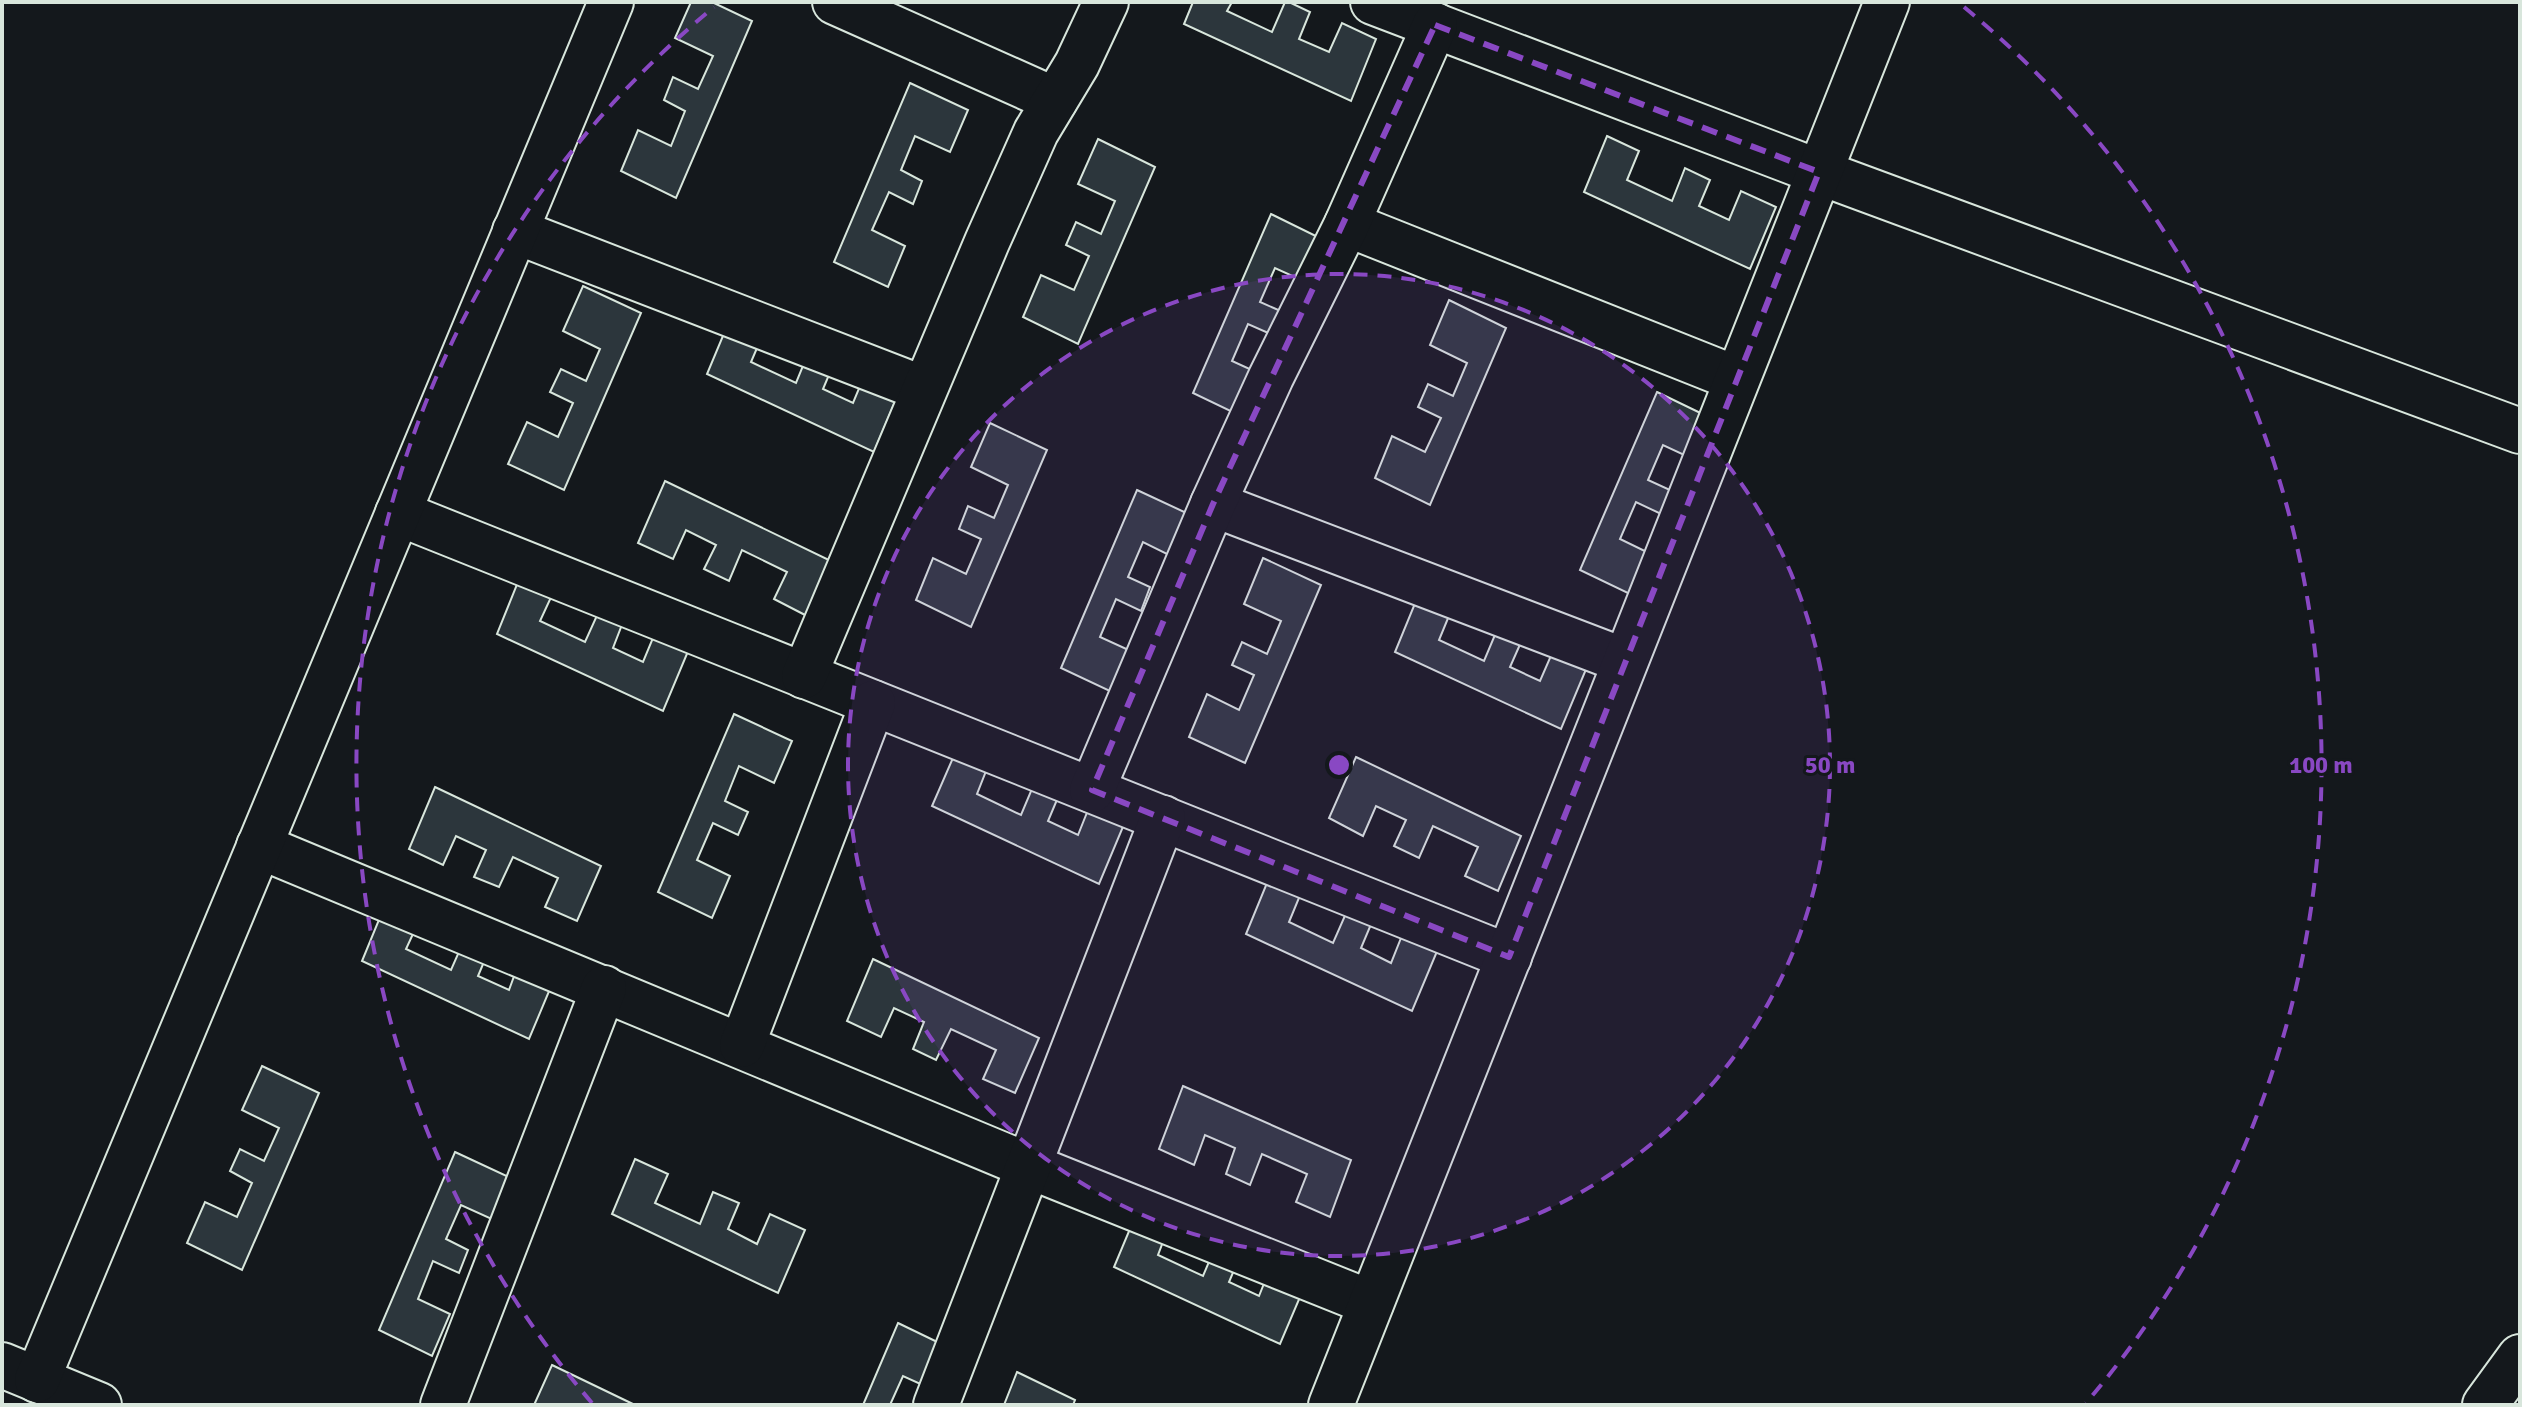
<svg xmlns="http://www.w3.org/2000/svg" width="2522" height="1407" font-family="Signika,sans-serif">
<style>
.building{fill:#2c363c;stroke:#d8e6dc;stroke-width:2}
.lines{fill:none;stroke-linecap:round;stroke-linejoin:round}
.minor-casing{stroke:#d8e6dc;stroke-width:48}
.minor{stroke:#14181c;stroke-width:44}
.marked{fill:none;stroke:#8948c3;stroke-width:6;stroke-dasharray:16 10;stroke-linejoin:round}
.ring{fill:none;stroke:#8948c3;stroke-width:4;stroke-dasharray:14 10}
.centre{fill:#8948c3;stroke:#14181c;stroke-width:4}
.ring-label{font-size:24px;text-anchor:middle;font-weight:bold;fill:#8948c3;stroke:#14181c;stroke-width:6;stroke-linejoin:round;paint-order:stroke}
</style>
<rect width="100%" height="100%" fill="#14181c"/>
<g class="building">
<path d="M 691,2 L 712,2 L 752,21 L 676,198 L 621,171 L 638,130 L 671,146 L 685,111 L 664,100 L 673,77 L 698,89 L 713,56 L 675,38 Z"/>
<path d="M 1193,2 L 1232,2 L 1227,11 L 1272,32 L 1285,2 L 1289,2 L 1310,12 L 1299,39 L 1329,52 L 1342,23 L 1376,39 L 1351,101 L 1184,24 Z"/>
<path d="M 910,83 L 968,110 L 950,152 L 915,136 L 901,170 L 922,181 L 913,204 L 889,192 L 872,230 L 905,246 L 888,287 L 834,262 Z"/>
<path d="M 1607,136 L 1639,151 L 1627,180 L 1672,201 L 1685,168 L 1710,180 L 1699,206 L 1729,220 L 1741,191 L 1776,207 L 1750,269 L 1584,192 Z"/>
<path d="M 1098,139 L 1155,167 L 1078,344 L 1023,317 L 1041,275 L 1074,290 L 1089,256 L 1066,245 L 1076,222 L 1101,234 L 1115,201 L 1078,184 Z"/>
<path d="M 1271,214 L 1328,242 L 1310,284 L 1275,268 L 1260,302 L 1283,312 L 1273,335 L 1248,324 L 1232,361 L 1265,376 L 1247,419 L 1193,393 Z"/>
<path d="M 583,286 L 641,313 L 564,490 L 508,464 L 527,422 L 558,437 L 573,403 L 550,392 L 561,369 L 586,381 L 600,349 L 563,331 Z"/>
<path d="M 1449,300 L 1506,328 L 1430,505 L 1375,478 L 1392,436 L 1425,452 L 1441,418 L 1418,407 L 1428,384 L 1453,396 L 1467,363 L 1430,345 Z"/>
<path d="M 730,319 L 763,334 L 751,362 L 796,383 L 809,351 L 834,363 L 823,389 L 853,403 L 865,374 L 900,390 L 874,452 L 707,374 Z"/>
<path d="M 1657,392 L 1715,420 L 1697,461 L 1663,445 L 1648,480 L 1670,490 L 1661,514 L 1636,502 L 1620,539 L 1653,555 L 1634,596 L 1580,570 Z"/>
<path d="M 990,423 L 1047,450 L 971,627 L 916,600 L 933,558 L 966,574 L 981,539 L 959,529 L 968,506 L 994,518 L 1008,485 L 971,467 Z"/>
<path d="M 665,481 L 831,561 L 807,616 L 774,599 L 787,572 L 742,550 L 729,581 L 704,569 L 716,545 L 686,530 L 673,559 L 638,543 Z"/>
<path d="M 1137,490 L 1195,517 L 1177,559 L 1143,542 L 1128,577 L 1150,587 L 1141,611 L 1116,599 L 1100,637 L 1133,652 L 1114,693 L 1061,668 Z"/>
<path d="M 1263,558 L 1321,585 L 1245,763 L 1189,737 L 1207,694 L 1239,710 L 1254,675 L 1232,665 L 1242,642 L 1267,654 L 1281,621 L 1244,604 Z"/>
<path d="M 520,577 L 553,593 L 540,621 L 585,642 L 599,611 L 623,622 L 613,648 L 643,662 L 655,633 L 689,649 L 663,711 L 497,634 Z"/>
<path d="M 1418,596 L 1451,611 L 1439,640 L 1484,661 L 1497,630 L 1522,640 L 1510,667 L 1540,681 L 1553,651 L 1587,667 L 1561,729 L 1395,652 Z"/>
<path d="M 734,714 L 792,741 L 774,783 L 739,766 L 725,801 L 748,812 L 738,835 L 713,823 L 697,860 L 730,876 L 712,918 L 658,892 Z"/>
<path d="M 956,751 L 988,766 L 977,794 L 1021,815 L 1034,784 L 1059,795 L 1048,821 L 1078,835 L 1090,805 L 1125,822 L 1099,884 L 932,806 Z"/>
<path d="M 1356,757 L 1521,836 L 1498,891 L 1465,876 L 1478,847 L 1433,826 L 1419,858 L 1394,846 L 1406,820 L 1376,806 L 1363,836 L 1329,818 Z"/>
<path d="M 435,787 L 601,866 L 577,921 L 545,907 L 558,878 L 513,857 L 499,887 L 474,877 L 486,850 L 456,836 L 443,865 L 409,849 Z"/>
<path d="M 1269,878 L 1301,893 L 1289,922 L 1333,943 L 1347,911 L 1372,922 L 1361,948 L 1391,963 L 1403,933 L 1438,949 L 1412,1011 L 1246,934 Z"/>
<path d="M 385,905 L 419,921 L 406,949 L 451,970 L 465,938 L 489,950 L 478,976 L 509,990 L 520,960 L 555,977 L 529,1039 L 362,961 Z"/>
<path d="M 873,959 L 1039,1038 L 1015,1093 L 983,1079 L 996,1050 L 951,1029 L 936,1060 L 913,1049 L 924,1022 L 894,1008 L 881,1037 L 847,1021 Z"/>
<path d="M 262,1066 L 319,1093 L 242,1270 L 187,1243 L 205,1202 L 237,1217 L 252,1183 L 230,1171 L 240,1149 L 264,1161 L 279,1128 L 242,1110 Z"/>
<path d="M 1183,1086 L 1351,1160 L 1330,1217 L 1296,1202 L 1307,1174 L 1262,1154 L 1250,1185 L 1226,1174 L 1235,1148 L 1205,1135 L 1194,1165 L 1159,1149 Z"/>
<path d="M 455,1152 L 513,1179 L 496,1221 L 461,1205 L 446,1239 L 468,1250 L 459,1273 L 433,1261 L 418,1299 L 450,1314 L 432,1356 L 379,1330 Z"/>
<path d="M 635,1159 L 668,1174 L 655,1203 L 700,1224 L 713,1192 L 739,1203 L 728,1229 L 757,1244 L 770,1214 L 805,1230 L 778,1293 L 612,1214 Z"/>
<path d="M 1137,1212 L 1169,1226 L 1158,1255 L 1203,1276 L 1216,1245 L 1240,1256 L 1229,1282 L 1259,1296 L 1271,1266 L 1306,1283 L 1280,1344 L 1114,1267 Z"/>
<path d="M 898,1323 L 956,1351 L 938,1392 L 903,1376 L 890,1405 L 863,1405 Z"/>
<path d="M 552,1365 L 635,1405 L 534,1405 Z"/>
<path d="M 1017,1372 L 1075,1400 L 1073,1405 L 1004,1405 Z"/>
</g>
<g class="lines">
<defs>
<g id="minor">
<path d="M 835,2 L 1055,100"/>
<path d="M 1373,2 L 1819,172 L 2520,431"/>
<path d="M 1347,224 L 1737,379"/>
<path d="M 515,231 L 924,389"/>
<path d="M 1213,504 L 1625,661"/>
<path d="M 398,513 L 1509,957"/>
<path d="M 804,676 L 987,242 L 1036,132 L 1077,64 L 1106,2"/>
<path d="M 1092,790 L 1213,504 L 1271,377 L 1347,224 L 1435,25"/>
<path d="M 259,846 L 1029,1166 L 1371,1303"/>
<path d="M 742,1045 L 873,703"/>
<path d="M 2,1365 L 99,1405"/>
<path d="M 37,1380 L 611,2"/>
<path d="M 443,1405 L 604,988"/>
<path d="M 936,1405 L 1163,818"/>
<path d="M 1331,1405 L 1887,2"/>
<path d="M 2485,1405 L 2520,1357"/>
</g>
</defs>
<use href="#minor" class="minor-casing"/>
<use href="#minor" class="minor"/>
</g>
<path class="marked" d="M 1435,25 L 1819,172 L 1509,957 L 1092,790 L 1213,504 Z"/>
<circle cx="1339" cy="765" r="491" fill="#8948c3" fill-opacity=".12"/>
<g class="ring">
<circle cx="1339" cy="765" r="491"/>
<path d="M592 1403A982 982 0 0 1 714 7M1964 7A982 982 0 0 1 2086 1403"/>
</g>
<circle cx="1339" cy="765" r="12" class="centre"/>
<g class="ring-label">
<text x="1830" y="773">50 m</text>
<text x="2321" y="773">100 m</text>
</g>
<rect width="2522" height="1407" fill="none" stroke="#d8e6dc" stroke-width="8"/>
</svg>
